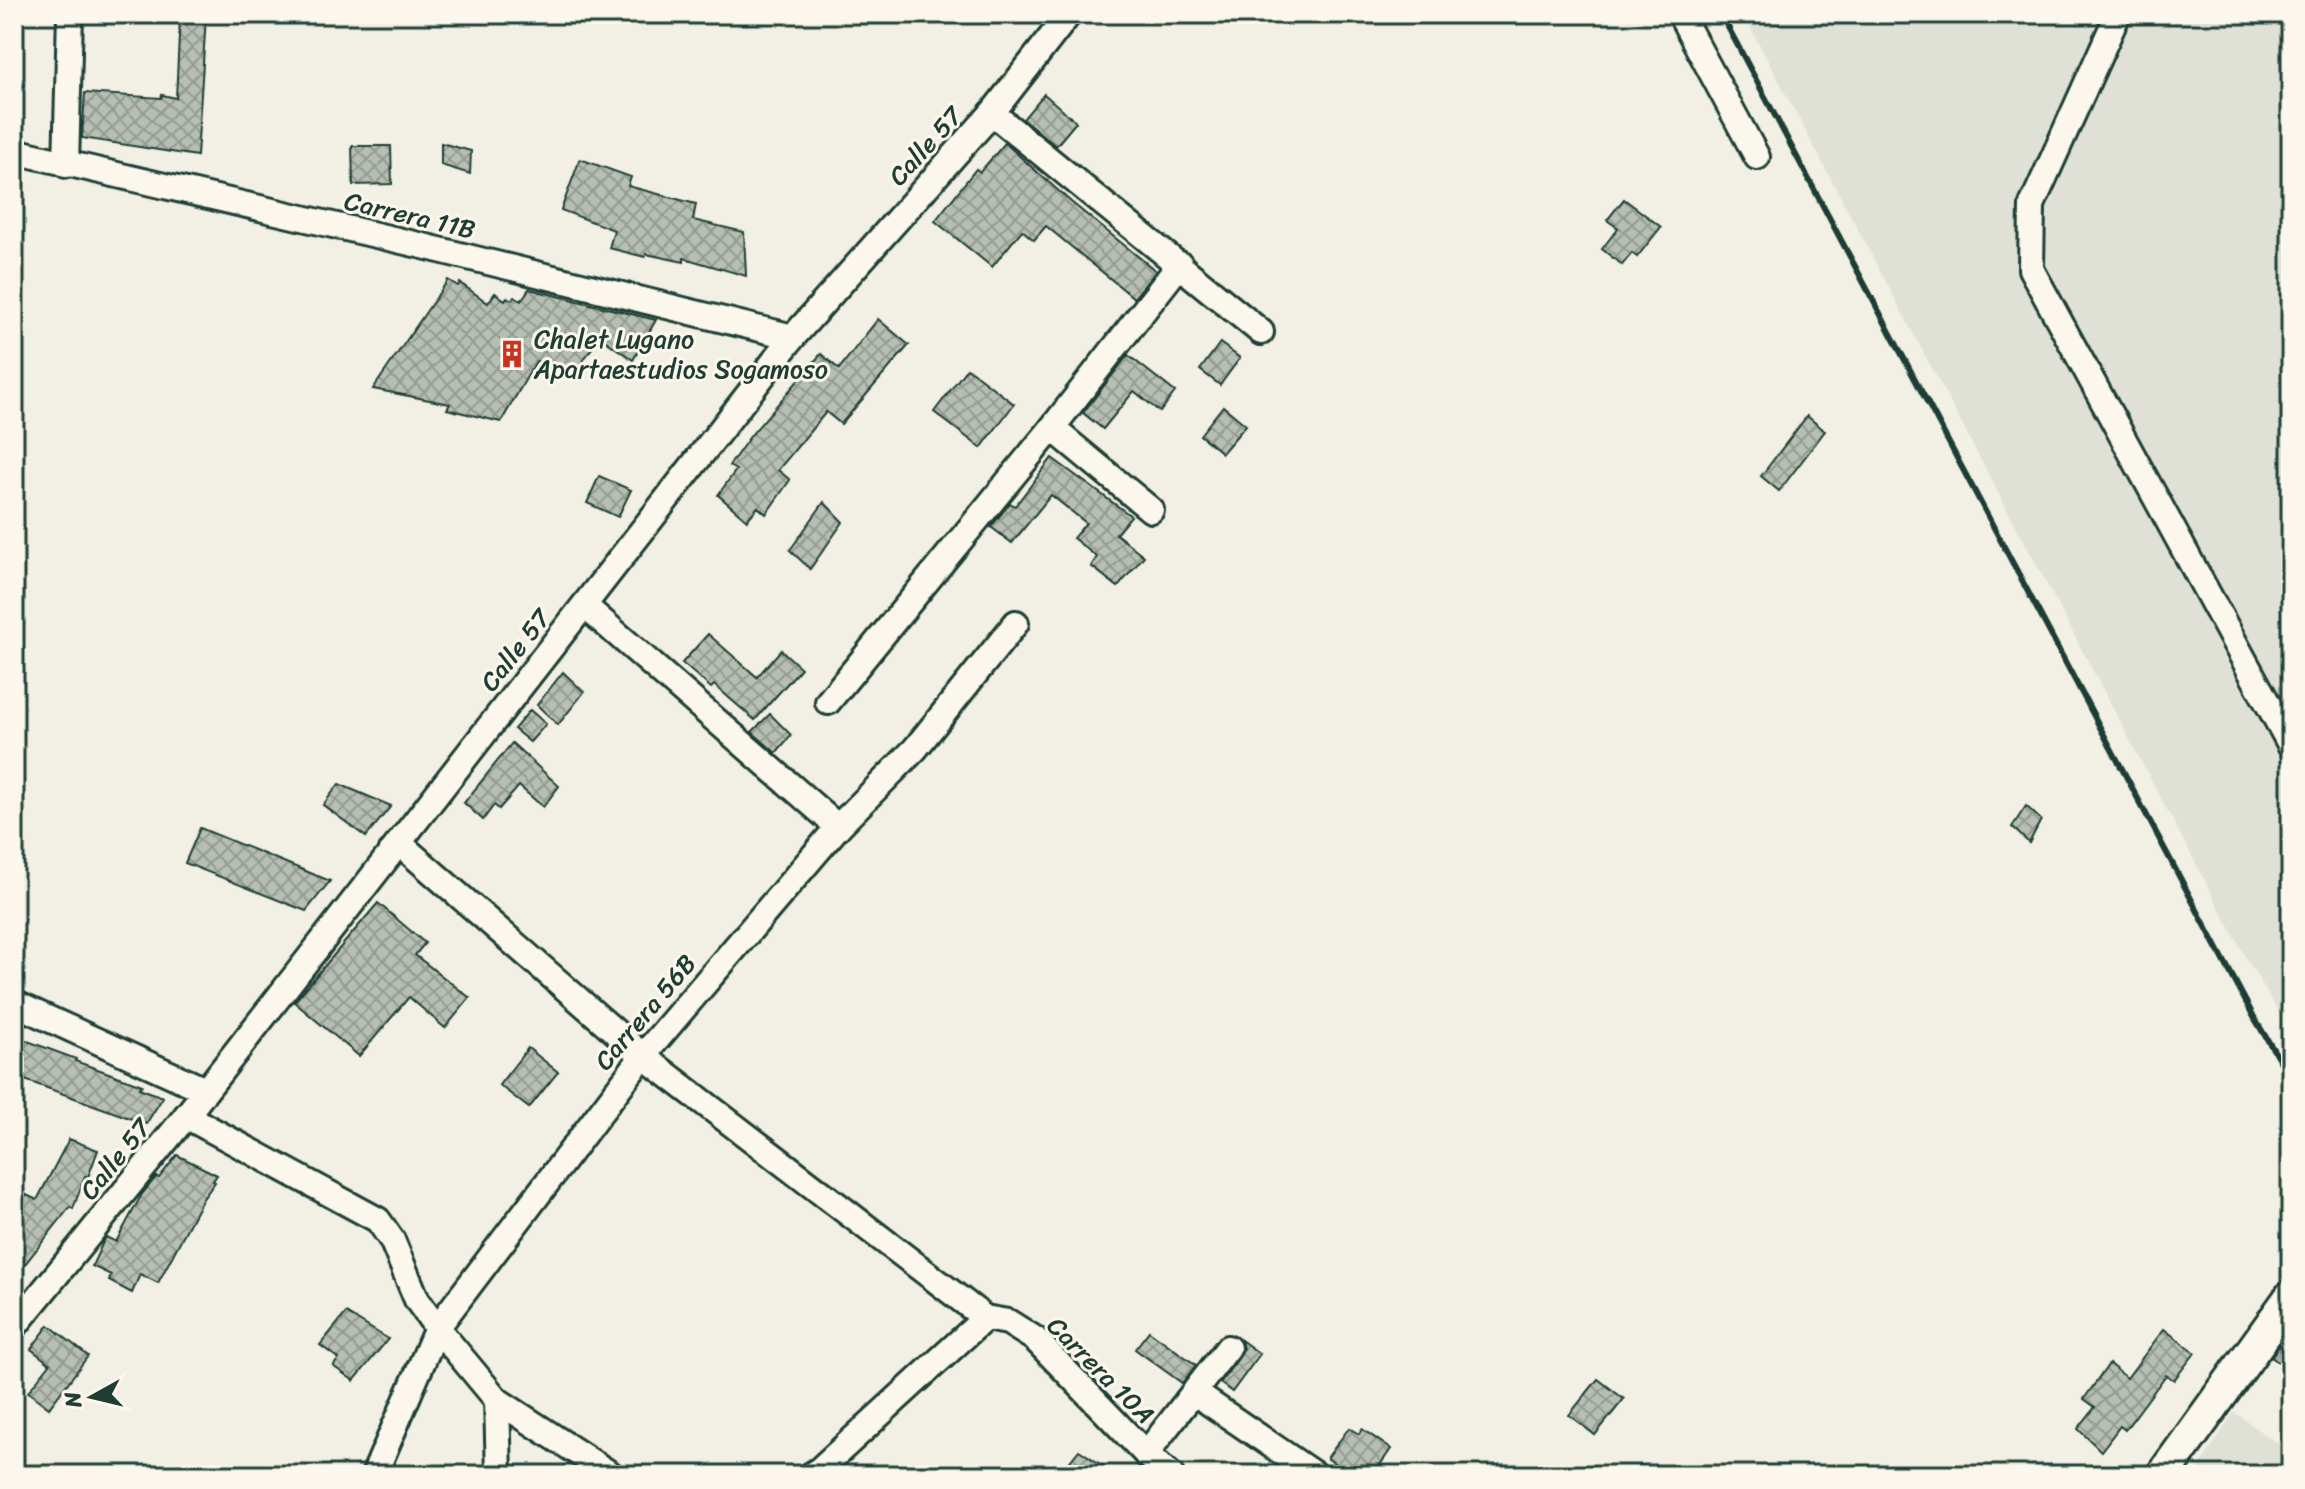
<svg xmlns="http://www.w3.org/2000/svg" width="2305" height="1489" font-family="Sriracha,sans-serif">
<style>
.built{fill:#e0e1d6}
.building{fill:url(#building-cross-hatch);stroke:#1f3d34;stroke-width:2}
.lines{fill:none;stroke-linecap:round;stroke-linejoin:round}
.minor-casing{stroke:#1f3d34;stroke-width:30}
.tertiary-casing{stroke:#1f3d34;stroke-width:38}
.minor{stroke:#fbf7ec;stroke-width:24}
.tertiary{stroke:#fbf7ec;stroke-width:32}
.rail{stroke:#1f3d34;stroke-width:6}
.labels{text-anchor:middle;dominant-baseline:central;stroke-width:6;stroke-linejoin:round;paint-order:stroke}
.street-label{font-size:26px;fill:#1f3d34;stroke:#fbf7ec}
.poi-label{font-size:26px;fill:#1f3d34;stroke:#fbf7ec;text-anchor:start}
</style>
<defs>
<pattern id="building-cross-hatch" width="8" height="8" patternUnits="userSpaceOnUse" patternTransform="scale(2)"><rect width="8" height="8" fill="#b7beb3"/><path d="M0 0l8 8M0 8l8-8" fill="none" stroke="#949c92"/></pattern>
</defs>
<rect width="100%" height="100%" fill="#f2f0e5"/>
<filter id="ink" filterUnits="userSpaceOnUse"><feTurbulence type="fractalNoise" baseFrequency=".0125" numOctaves="2"/><feDisplacementMap in="SourceGraphic" scale="16" xChannelSelector="R" yChannelSelector="G"/><feConvolveMatrix kernelMatrix="1 2 1 2 8 2 1 2 1" color-interpolation-filters="sRGB"/></filter>
<g filter="url(#ink)">
<g class="built">
<path d="M 1743,14 L 2291,14 L 2291,1033 L 2245,956 Z"/>
<path d="M 2234,1412 L 2291,1453 L 2291,1475 L 2194,1475 Z"/>
</g>
<g class="building">
<path d="M 180,16 L 206,17 L 197,156 L 82,138 L 85,93 L 161,98 L 162,95 L 176,98 Z"/>
<path d="M 1044,94 L 1076,122 L 1056,146 L 1023,119 Z"/>
<path d="M 441,143 L 471,151 L 470,174 L 441,165 Z"/>
<path d="M 1005,143 L 1071,202 L 1156,271 L 1134,298 L 1046,226 L 1034,240 L 1022,230 L 992,267 L 935,221 L 976,169 L 980,172 Z"/>
<path d="M 352,146 L 391,146 L 392,184 L 353,185 Z"/>
<path d="M 580,159 L 631,177 L 628,186 L 696,204 L 693,220 L 744,232 L 746,276 L 684,258 L 684,262 L 646,254 L 645,257 L 609,248 L 614,230 L 561,210 Z"/>
<path d="M 1624,199 L 1661,227 L 1637,257 L 1632,253 L 1622,265 L 1602,249 L 1618,228 L 1607,220 Z"/>
<path d="M 448,280 L 458,286 L 460,283 L 488,303 L 495,293 L 505,300 L 507,297 L 512,300 L 514,297 L 521,301 L 529,289 L 656,320 L 633,360 L 600,337 L 577,369 L 536,361 L 501,422 L 447,409 L 450,404 L 373,389 Z"/>
<path d="M 878,319 L 909,345 L 841,424 L 826,412 L 778,470 L 790,480 L 766,514 L 758,507 L 747,520 L 718,495 L 736,470 L 729,466 L 751,435 L 821,354 L 839,369 Z"/>
<path d="M 1220,343 L 1240,358 L 1220,385 L 1200,370 Z"/>
<path d="M 1128,355 L 1175,392 L 1160,412 L 1134,391 L 1103,429 L 1083,413 Z"/>
<path d="M 967,368 L 1014,404 L 981,448 L 934,412 Z"/>
<path d="M 1223,406 L 1246,425 L 1222,453 L 1200,435 Z"/>
<path d="M 1807,416 L 1825,431 L 1779,491 L 1761,476 Z"/>
<path d="M 1052,458 L 1131,516 L 1116,534 L 1144,556 L 1118,587 L 1091,566 L 1097,557 L 1073,538 L 1086,523 L 1051,495 L 1012,543 L 991,527 L 1010,503 L 1015,506 Z"/>
<path d="M 599,476 L 631,490 L 618,517 L 587,503 Z"/>
<path d="M 824,502 L 843,522 L 810,569 L 790,550 Z"/>
<path d="M 708,634 L 757,677 L 781,650 L 801,668 L 755,720 L 714,685 L 711,688 L 682,663 Z"/>
<path d="M 563,672 L 584,692 L 558,725 L 537,705 Z"/>
<path d="M 530,710 L 546,724 L 530,742 L 514,729 Z"/>
<path d="M 770,714 L 791,735 L 776,753 L 752,732 Z"/>
<path d="M 512,743 L 559,786 L 543,807 L 519,786 L 499,809 L 494,805 L 483,820 L 464,803 Z"/>
<path d="M 339,784 L 391,806 L 366,837 L 323,805 Z"/>
<path d="M 2026,806 L 2041,820 L 2029,843 L 2012,827 Z"/>
<path d="M 200,828 L 330,881 L 306,911 L 185,863 Z"/>
<path d="M 378,903 L 425,943 L 415,955 L 470,998 L 445,1028 L 409,997 L 359,1056 L 294,1002 Z"/>
<path d="M 14,1036 L 76,1059 L 75,1061 L 142,1085 L 139,1088 L 163,1097 L 146,1124 L 14,1076 Z"/>
<path d="M 528,1048 L 558,1072 L 529,1108 L 499,1085 Z"/>
<path d="M 69,1139 L 98,1150 L 88,1177 L 85,1176 L 73,1209 L 70,1207 L 14,1278 L 14,1189 L 37,1200 Z"/>
<path d="M 177,1155 L 217,1175 L 213,1181 L 215,1182 L 202,1200 L 158,1283 L 140,1274 L 132,1293 L 109,1281 L 111,1275 L 92,1266 L 103,1242 L 106,1237 L 116,1242 L 142,1194 L 156,1177 L 159,1178 Z"/>
<path d="M 346,1313 L 388,1339 L 354,1381 L 333,1366 L 339,1359 L 320,1345 Z"/>
<path d="M 49,1325 L 88,1356 L 49,1408 L 28,1392 L 50,1364 L 31,1349 Z"/>
<path d="M 2164,1329 L 2195,1353 L 2174,1380 L 2166,1375 L 2125,1430 L 2120,1426 L 2101,1451 L 2078,1429 L 2095,1407 L 2084,1399 L 2109,1364 L 2127,1378 Z"/>
<path d="M 1149,1331 L 1196,1365 L 1182,1383 L 1135,1349 Z"/>
<path d="M 2286,1337 L 2291,1340 L 2291,1370 L 2271,1357 Z"/>
<path d="M 1241,1340 L 1260,1354 L 1232,1392 L 1220,1383 L 1240,1356 L 1243,1349 Z"/>
<path d="M 1598,1379 L 1624,1399 L 1595,1435 L 1569,1415 Z"/>
<path d="M 1349,1428 L 1359,1434 L 1362,1429 L 1391,1449 L 1373,1475 L 1362,1475 L 1350,1466 L 1346,1472 L 1327,1458 Z"/>
<path d="M 1079,1450 L 1117,1475 L 1059,1475 Z"/>
</g>
<g class="lines">
<defs>
<g id="minor">
<path d="M 1680,14 L 1757,157"/>
<path d="M 2118,14 L 2032,205 L 2031,269 L 2291,746"/>
<path d="M 992,113 L 1261,332"/>
<path d="M 14,151 L 423,246 L 793,337"/>
<path d="M 66,165 L 70,14"/>
<path d="M 1052,428 L 1151,510"/>
<path d="M 585,606 L 838,827"/>
<path d="M 828,702 L 1052,428 L 1180,264"/>
<path d="M 399,843 L 643,1056 L 985,1318 L 1008,1322 L 1035,1339 L 1146,1454 L 1171,1475"/>
<path d="M 14,1003 L 205,1090"/>
<path d="M 186,1116 L 378,1220 L 392,1240 L 417,1300 L 437,1328 L 497,1400 L 612,1475"/>
<path d="M 14,1327 L 186,1116 L 793,337 L 992,113 L 1069,14"/>
<path d="M 1195,1393 L 1315,1475"/>
<path d="M 497,1400 L 499,1475"/>
<path d="M 1146,1454 L 1228,1348"/>
<path d="M 374,1475 L 437,1328 L 643,1056 L 838,827 L 915,749 L 1016,623"/>
<path d="M 811,1475 L 819,1470 L 985,1318"/>
</g>
<path id="tertiary" d="M 2163,1475 L 2291,1297"/>
</defs>
<use href="#minor" class="minor-casing"/>
<use href="#tertiary" class="tertiary-casing"/>
<use href="#minor" class="minor"/>
<use href="#tertiary" class="tertiary"/>
<path class="rail" d="M 1721,14 L 2255,1019 L 2291,1079"/>
</g>
</g>
<defs>
<symbol id="building-bare" viewBox="-9 -9 18 18"><path d="M-4-6H4V6H1V3H-1V6H-4ZM-2.5-4.3h1.7v1.8h-1.7ZM.8-4.3h1.7v1.8H.8ZM-2.5-1h1.7V.8h-1.7ZM.8-1h1.7V.8H.8Z" fill="#c8321e" stroke="#fbf7ec" stroke-width="2.5" paint-order="stroke"/></symbol>
</defs>
<g fill-rule="evenodd">
<use href="#building-bare" x="492" y="334" width="40" height="40"/>
</g>
<g class="labels">
<g class="street-label">
<text transform="translate(925 146) rotate(-48)">Calle 57</text>
<text transform="translate(410 215) rotate(13)">Carrera 11B</text>
<text transform="translate(515 650) rotate(-52)">Calle 57</text>
<text transform="translate(645 1012) rotate(-50)">Carrera 56B</text>
<text transform="translate(115 1159) rotate(-51)">Calle 57</text>
<text transform="translate(1101 1370) rotate(45)">Carrera 10A</text>
</g>
<g class="poi-label">
<text x="534" y="339">Chalet Lugano<tspan x="534" dy="30">Apartaestudios Sogamoso</tspan></text>
</g>
</g>
<rect width="2305" height="1489" fill="none" stroke="#fbf7ec" stroke-width="48"/>
<rect x="24" y="24" width="2257" height="1441" fill="none" stroke="#1f3d34" stroke-width="3" filter="url(#ink)"/>
<g transform="translate(92 1397) rotate(262)" stroke="#fbf7ec" stroke-width="6" paint-order="stroke">
<path d="M0-6L14 30L0 20L-14 30Z" fill="#1f3d34"/>
<text y="-12" font-size="22" font-weight="bold" text-anchor="middle" fill="#1f3d34">N</text>
</g>
</svg>
